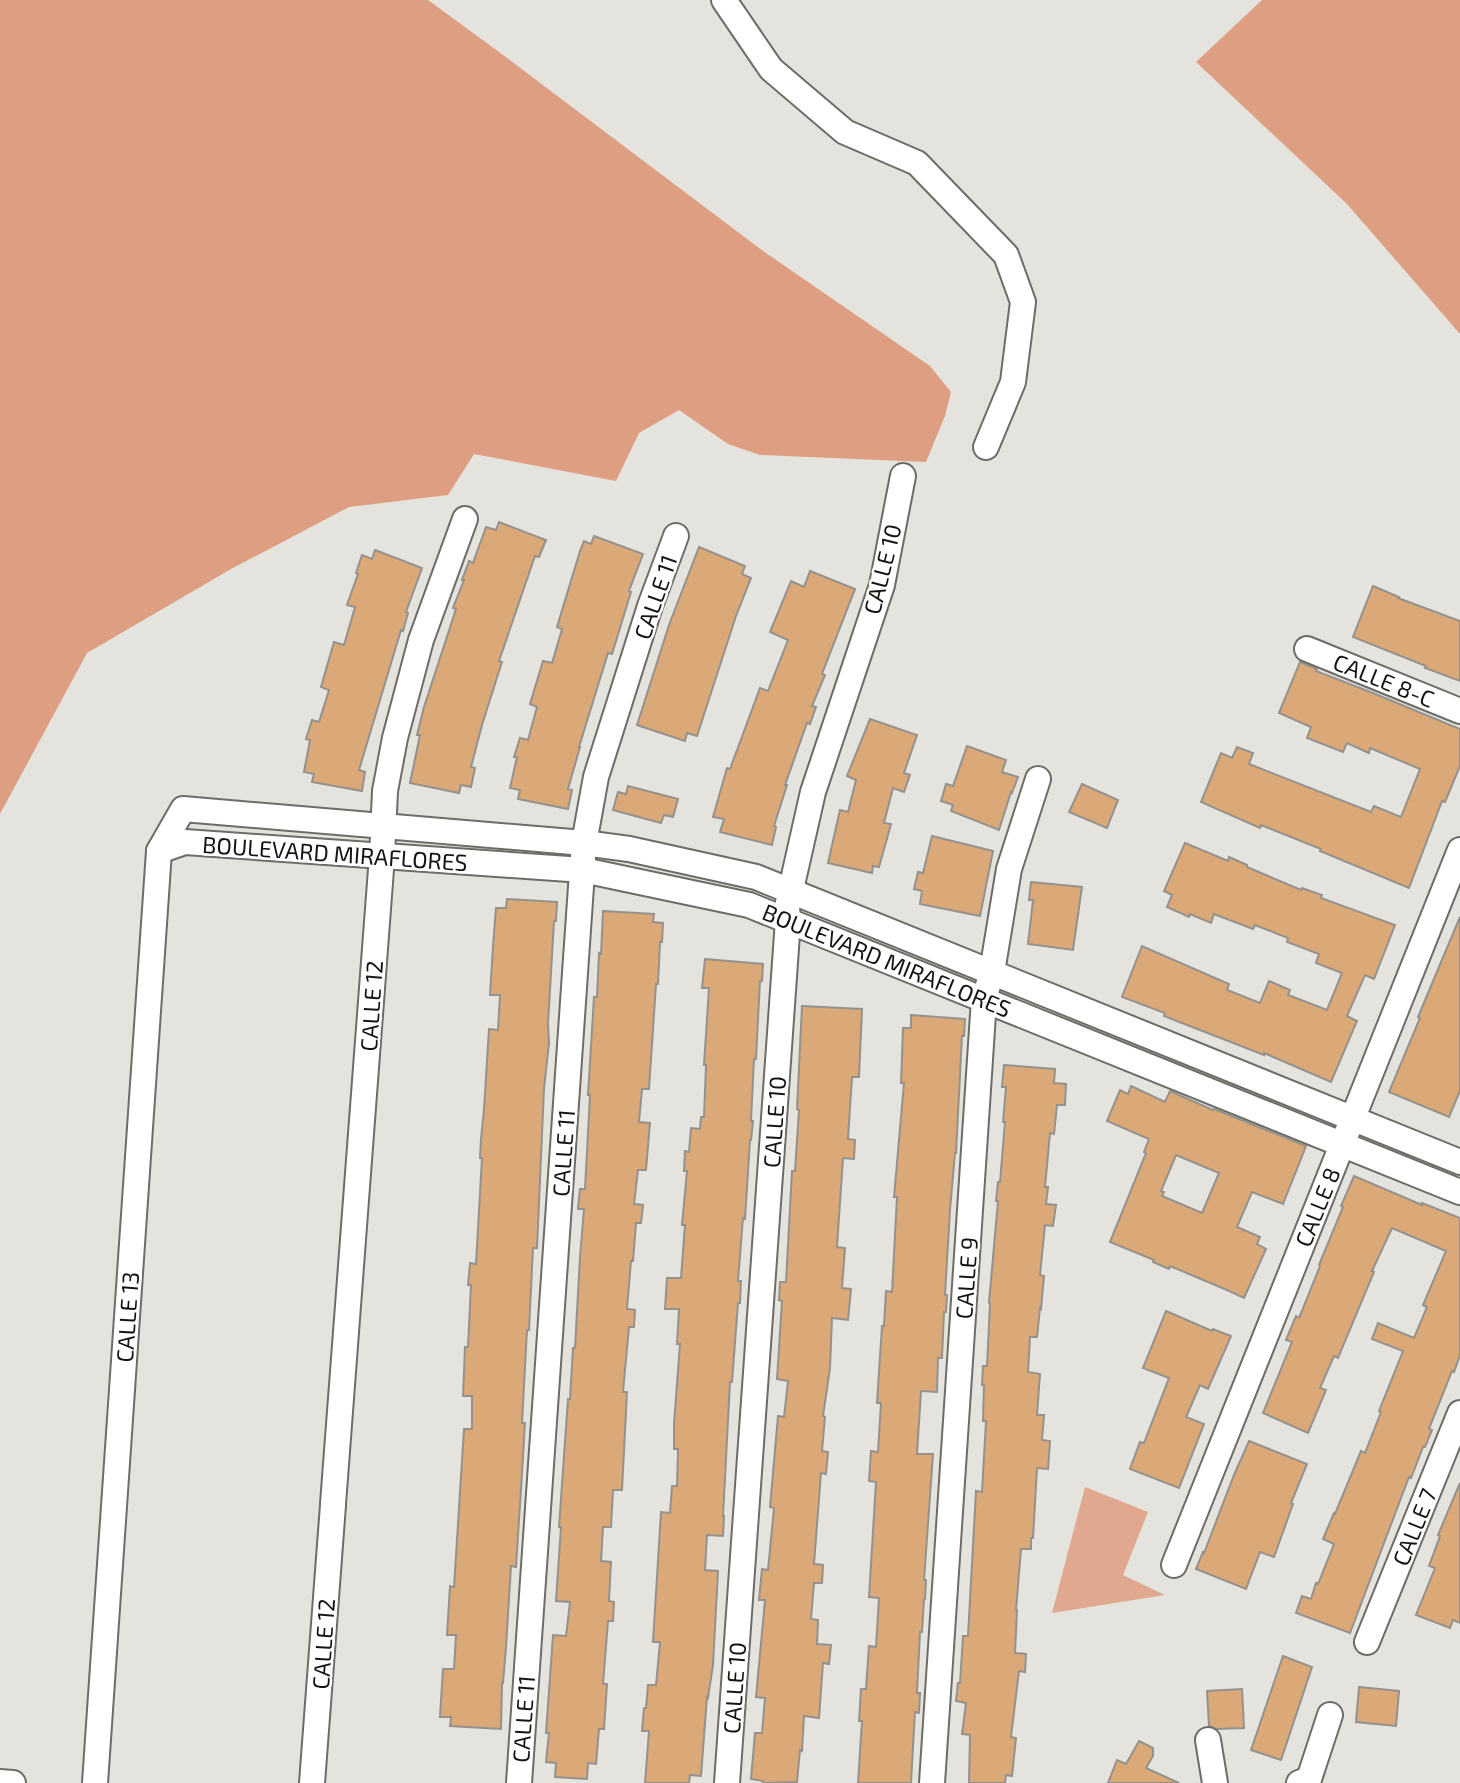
<svg xmlns="http://www.w3.org/2000/svg" width="1460" height="1783" font-family="'Exo 2',sans-serif">
<style>
.green{fill:#dfa88f}
.forest{fill:#de9e81}
.building{fill:#daa977;stroke:#95918d;stroke-width:2;fill-rule:evenodd}
.lines{fill:none;stroke-linecap:round;stroke-linejoin:round}
.minor-casing{stroke:#6e6c67;stroke-width:28}
.minor{stroke:#fff;stroke-width:24}
.labels{text-anchor:middle;dominant-baseline:central;stroke-width:5;stroke-linejoin:round;paint-order:stroke}
.street-label{font-size:23px;fill:#151412;stroke:#fff}
</style>
<rect width="100%" height="100%" fill="#e5e3dd"/>
<path class="green" d="M 1085,1487 L 1148,1512 L 1123,1575 L 1165,1595 L 1052,1613 Z"/>
<g class="forest">
<path d="M 0,0 L 428,0 L 495,49 L 763,251 L 930,366 L 951,392 L 945,416 L 926,462 L 760,455 L 728,444 L 679,410 L 639,433 L 616,481 L 474,454 L 448,495 L 349,507 L 231,569 L 87,653 L 0,814 Z"/>
<path d="M 1262,0 L 1460,0 L 1460,334 L 1347,204 L 1196,62 Z"/>
</g>
<g class="building">
<path d="M 499,522 L 546,540 L 539,557 L 535,556 L 499,661 L 502,662 L 482,725 L 471,767 L 475,768 L 471,787 L 461,785 L 459,793 L 410,783 L 420,735 L 417,735 L 424,707 L 456,609 L 453,608 L 464,580 L 462,580 L 469,561 L 473,563 L 486,527 L 496,530 Z"/>
<path d="M 594,536 L 643,554 L 629,591 L 631,592 L 612,654 L 608,653 L 579,747 L 580,747 L 568,789 L 572,790 L 568,809 L 518,799 L 520,790 L 510,788 L 517,757 L 514,757 L 520,738 L 528,740 L 537,707 L 530,704 L 543,661 L 552,663 L 562,629 L 557,627 L 580,551 L 584,541 L 591,544 Z"/>
<path d="M 699,547 L 745,566 L 742,574 L 751,578 L 736,616 L 697,736 L 687,733 L 685,741 L 637,725 L 669,625 Z"/>
<path d="M 375,550 L 422,568 L 406,612 L 408,613 L 403,631 L 401,630 L 359,770 L 365,772 L 362,791 L 312,782 L 314,774 L 304,772 L 310,740 L 306,739 L 312,720 L 319,722 L 329,690 L 321,687 L 334,642 L 344,645 L 355,607 L 347,605 L 358,574 L 356,573 L 362,555 L 372,559 Z"/>
<path d="M 810,571 L 855,589 L 822,674 L 825,675 L 812,706 L 816,707 L 810,724 L 807,723 L 785,785 L 787,785 L 774,826 L 776,827 L 772,845 L 720,832 L 724,819 L 713,817 L 727,768 L 730,769 L 760,688 L 768,691 L 788,640 L 770,632 L 791,581 L 804,587 Z"/>
<path d="M 1373,586 L 1399,597 L 1398,598 L 1460,621 L 1460,681 L 1425,668 L 1426,666 L 1353,637 Z"/>
<path d="M 1300,662 L 1317,669 L 1316,671 L 1373,693 L 1460,729 L 1460,766 L 1445,802 L 1442,801 L 1409,888 L 1320,851 L 1321,849 L 1261,825 L 1260,828 L 1201,802 L 1221,753 L 1232,758 L 1237,747 L 1253,753 L 1249,764 L 1371,812 L 1374,806 L 1401,817 L 1420,769 L 1370,748 L 1369,753 L 1347,743 L 1343,752 L 1307,738 L 1311,727 L 1279,713 Z"/>
<path d="M 870,719 L 917,735 L 904,773 L 910,775 L 904,792 L 893,788 L 884,823 L 891,824 L 879,867 L 873,866 L 872,873 L 828,863 L 840,810 L 848,812 L 856,780 L 847,776 Z"/>
<path d="M 967,746 L 1006,760 L 1002,772 L 1018,777 L 1012,793 L 1011,792 L 999,830 L 951,811 L 953,805 L 941,801 L 946,784 L 953,786 Z"/>
<path d="M 1082,784 L 1118,800 L 1107,828 L 1069,812 Z"/>
<path d="M 628,786 L 678,799 L 673,817 L 664,815 L 661,823 L 613,810 L 618,792 L 626,794 Z"/>
<path d="M 932,836 L 993,851 L 980,916 L 920,904 L 922,891 L 914,889 L 918,872 L 923,873 Z"/>
<path d="M 1185,843 L 1228,861 L 1229,857 L 1247,865 L 1247,867 L 1301,890 L 1302,888 L 1322,895 L 1321,898 L 1395,925 L 1374,979 L 1365,975 L 1347,1016 L 1357,1021 L 1331,1082 L 1264,1053 L 1264,1055 L 1182,1023 L 1164,1016 L 1165,1013 L 1122,997 L 1142,946 L 1229,984 L 1227,990 L 1260,1003 L 1269,981 L 1290,990 L 1288,995 L 1327,1010 L 1342,973 L 1316,963 L 1319,954 L 1287,942 L 1288,938 L 1255,925 L 1253,929 L 1214,914 L 1211,923 L 1190,914 L 1189,917 L 1167,907 L 1172,895 L 1164,891 Z"/>
<path d="M 1031,882 L 1082,887 L 1073,950 L 1028,944 L 1033,900 L 1029,900 Z"/>
<path d="M 507,899 L 557,902 L 556,921 L 554,921 L 548,1024 L 549,1043 L 544,1089 L 537,1248 L 533,1248 L 529,1330 L 527,1330 L 522,1423 L 525,1423 L 521,1489 L 516,1567 L 511,1566 L 506,1647 L 503,1683 L 502,1683 L 501,1729 L 450,1726 L 451,1717 L 440,1717 L 443,1669 L 454,1669 L 456,1635 L 447,1635 L 450,1586 L 454,1587 L 464,1429 L 472,1429 L 472,1396 L 463,1396 L 465,1347 L 468,1347 L 471,1285 L 468,1285 L 470,1263 L 476,1264 L 482,1158 L 480,1158 L 481,1139 L 484,1109 L 489,1029 L 498,1030 L 500,995 L 490,995 L 493,946 L 496,908 L 506,908 Z"/>
<path d="M 603,911 L 654,914 L 653,922 L 663,923 L 662,942 L 660,942 L 658,984 L 656,984 L 649,1089 L 642,1089 L 639,1122 L 650,1123 L 646,1170 L 638,1170 L 634,1204 L 643,1205 L 641,1223 L 636,1223 L 633,1261 L 631,1261 L 627,1309 L 635,1310 L 634,1327 L 629,1327 L 623,1392 L 627,1392 L 622,1490 L 613,1490 L 611,1527 L 603,1527 L 601,1561 L 611,1562 L 609,1601 L 614,1602 L 613,1621 L 608,1621 L 603,1684 L 607,1684 L 604,1729 L 599,1729 L 596,1764 L 588,1763 L 587,1779 L 555,1777 L 556,1763 L 546,1762 L 549,1733 L 546,1733 L 553,1635 L 566,1636 L 570,1602 L 556,1601 L 561,1527 L 559,1527 L 568,1399 L 570,1399 L 573,1348 L 575,1348 L 580,1257 L 584,1209 L 578,1209 L 580,1189 L 585,1189 L 590,1095 L 588,1095 L 594,997 L 597,997 L 599,953 L 601,954 Z"/>
<path d="M 1460,917 L 1460,1091 L 1449,1117 L 1389,1092 L 1420,1018 L 1418,1017 L 1431,986 Z"/>
<path d="M 705,959 L 763,964 L 762,981 L 760,981 L 756,1059 L 754,1059 L 751,1121 L 753,1121 L 751,1140 L 750,1140 L 745,1219 L 743,1218 L 738,1281 L 741,1281 L 740,1303 L 738,1303 L 732,1382 L 730,1382 L 723,1516 L 724,1516 L 723,1536 L 707,1535 L 705,1570 L 718,1571 L 713,1665 L 708,1698 L 707,1697 L 701,1776 L 690,1775 L 689,1783 L 645,1783 L 649,1731 L 642,1731 L 644,1708 L 646,1708 L 648,1685 L 656,1685 L 660,1642 L 653,1642 L 661,1512 L 670,1513 L 672,1486 L 677,1486 L 678,1449 L 674,1449 L 674,1424 L 680,1344 L 677,1344 L 679,1309 L 665,1309 L 667,1278 L 681,1278 L 685,1225 L 682,1225 L 687,1171 L 684,1171 L 685,1151 L 689,1152 L 691,1128 L 700,1129 L 701,1117 L 704,1117 L 706,1065 L 704,1065 L 709,988 L 702,988 Z"/>
<path d="M 802,1006 L 862,1009 L 859,1077 L 852,1077 L 848,1139 L 855,1140 L 854,1159 L 843,1158 L 837,1247 L 845,1248 L 842,1288 L 851,1289 L 848,1320 L 832,1318 L 830,1368 L 823,1416 L 825,1417 L 822,1451 L 828,1452 L 826,1474 L 821,1473 L 814,1564 L 823,1565 L 822,1583 L 814,1583 L 811,1619 L 818,1620 L 817,1644 L 831,1645 L 829,1664 L 823,1663 L 819,1718 L 804,1716 L 802,1751 L 800,1750 L 797,1782 L 763,1783 L 763,1781 L 751,1779 L 755,1733 L 762,1733 L 765,1698 L 756,1697 L 765,1600 L 759,1600 L 762,1569 L 768,1570 L 774,1508 L 770,1507 L 778,1416 L 784,1417 L 788,1381 L 777,1379 L 782,1301 L 779,1300 L 780,1282 L 786,1282 L 792,1171 L 795,1171 L 799,1110 L 797,1109 Z"/>
<path d="M 911,1015 L 965,1019 L 964,1036 L 962,1036 L 956,1153 L 955,1153 L 950,1210 L 945,1295 L 947,1295 L 946,1312 L 944,1312 L 942,1358 L 938,1358 L 937,1392 L 921,1391 L 917,1454 L 933,1454 L 924,1580 L 926,1580 L 925,1599 L 924,1599 L 922,1632 L 920,1632 L 917,1693 L 920,1693 L 919,1713 L 915,1712 L 911,1783 L 858,1783 L 862,1721 L 859,1721 L 861,1689 L 866,1689 L 869,1646 L 876,1647 L 879,1598 L 869,1597 L 876,1482 L 869,1481 L 871,1451 L 878,1452 L 881,1403 L 877,1403 L 882,1326 L 884,1326 L 886,1291 L 892,1292 L 897,1197 L 894,1197 L 904,1083 L 901,1083 L 903,1028 L 911,1028 Z"/>
<path d="M 1004,1065 L 1055,1069 L 1054,1083 L 1066,1084 L 1065,1105 L 1057,1105 L 1054,1134 L 1050,1133 L 1045,1187 L 1048,1187 L 1046,1204 L 1056,1205 L 1053,1226 L 1045,1225 L 1040,1275 L 1044,1276 L 1041,1309 L 1040,1308 L 1037,1337 L 1030,1337 L 1028,1372 L 1040,1374 L 1037,1415 L 1044,1415 L 1042,1440 L 1050,1441 L 1048,1469 L 1037,1468 L 1033,1538 L 1031,1538 L 1031,1549 L 1021,1549 L 1016,1610 L 1017,1610 L 1015,1653 L 1026,1654 L 1025,1672 L 1019,1671 L 1011,1737 L 1016,1738 L 1012,1776 L 1006,1775 L 1005,1783 L 969,1783 L 970,1735 L 962,1734 L 966,1703 L 956,1701 L 958,1683 L 960,1683 L 963,1636 L 968,1636 L 976,1491 L 982,1492 L 986,1421 L 983,1421 L 984,1385 L 982,1385 L 983,1366 L 987,1366 L 990,1304 L 989,1303 L 998,1201 L 996,1201 L 998,1182 L 1000,1182 L 1005,1122 L 1003,1122 L 1006,1087 L 1002,1087 Z"/>
<path d="M 1131,1086 L 1165,1102 L 1170,1091 L 1213,1110 L 1214,1109 L 1306,1146 L 1283,1204 L 1252,1192 L 1237,1227 L 1260,1237 L 1257,1244 L 1266,1249 L 1244,1298 L 1227,1290 L 1170,1266 L 1169,1269 L 1153,1262 L 1154,1260 L 1110,1242 L 1146,1153 L 1144,1152 L 1149,1139 L 1107,1121 L 1120,1090 L 1128,1094 ZM 1176,1155 L 1219,1173 L 1202,1213 L 1162,1196 L 1164,1192 L 1161,1191 Z"/>
<path d="M 1354,1176 L 1422,1205 L 1422,1203 L 1460,1218 L 1460,1355 L 1454,1372 L 1452,1371 L 1429,1429 L 1432,1430 L 1425,1447 L 1423,1447 L 1411,1478 L 1409,1477 L 1350,1633 L 1296,1613 L 1302,1596 L 1311,1599 L 1316,1583 L 1318,1584 L 1334,1544 L 1323,1539 L 1334,1513 L 1335,1514 L 1361,1451 L 1365,1453 L 1381,1412 L 1379,1411 L 1403,1351 L 1372,1339 L 1378,1323 L 1414,1338 L 1427,1307 L 1423,1305 L 1446,1251 L 1392,1228 L 1372,1271 L 1374,1272 L 1338,1358 L 1334,1356 L 1320,1388 L 1326,1390 L 1308,1433 L 1263,1413 L 1292,1342 L 1286,1340 L 1296,1316 L 1299,1318 L 1320,1266 L 1319,1265 L 1343,1207 L 1341,1206 Z"/>
<path d="M 1166,1311 L 1212,1331 L 1213,1329 L 1231,1336 L 1208,1389 L 1200,1385 L 1186,1417 L 1204,1424 L 1179,1488 L 1130,1469 L 1140,1442 L 1144,1443 L 1169,1378 L 1143,1368 Z"/>
<path d="M 1249,1441 L 1307,1464 L 1291,1503 L 1293,1504 L 1274,1557 L 1260,1552 L 1246,1589 L 1196,1569 L 1203,1552 L 1204,1553 L 1234,1475 Z"/>
<path d="M 1460,1483 L 1460,1623 L 1453,1620 L 1450,1628 L 1416,1615 L 1435,1568 L 1429,1566 L 1440,1536 L 1438,1535 Z"/>
<path d="M 1283,1656 L 1312,1667 L 1281,1760 L 1251,1750 Z"/>
<path d="M 1359,1687 L 1399,1691 L 1396,1726 L 1356,1722 Z"/>
<path d="M 1242,1689 L 1244,1728 L 1217,1729 L 1209,1726 L 1207,1691 Z"/>
<path d="M 1139,1741 L 1153,1748 L 1153,1756 L 1146,1768 L 1179,1783 L 1108,1783 L 1117,1760 L 1126,1764 Z"/>
</g>
<g class="lines">
<defs>
<g id="minor">
<path d="M 724,0 L 771,69 L 845,132 L 917,163 L 1006,255 L 1023,302 L 1013,382 L 986,447"/>
<path d="M 1307,649 L 1460,711"/>
<path d="M 159,851 L 185,842 L 583,870 L 749,905 L 1460,1192"/>
<path d="M 333,1504 L 382,856 L 385,791 L 395,738 L 421,640 L 465,519"/>
<path d="M 1174,1565 L 1460,850"/>
<path d="M 1367,1642 L 1460,1413"/>
<path d="M 1208,1740 L 1215,1783"/>
<path d="M 0,1782 L 13,1783"/>
<path d="M 95,1783 L 159,851 L 183,809 L 584,843 L 629,849 L 756,877 L 1460,1162"/>
<path d="M 312,1783 L 333,1505"/>
<path d="M 519,1783 L 584,843 L 596,777 L 650,606 L 676,536"/>
<path d="M 727,1783 L 788,920 L 787,907 L 813,792 L 882,585 L 903,476"/>
<path d="M 932,1783 L 984,999 L 992,972 L 1009,869 L 1038,779"/>
<path d="M 1299,1783 L 1309,1779 L 1330,1715"/>
</g>
</defs>
<use href="#minor" class="minor-casing"/>
<use href="#minor" class="minor"/>
</g>
<g class="labels">
<g class="street-label">
<text transform="translate(882 569) rotate(-76)">CALLE 10</text>
<text transform="translate(655 597) rotate(-71)">CALLE 11</text>
<text transform="translate(1384 680) rotate(22)">CALLE 8-C</text>
<text transform="translate(335 853) rotate(4)">BOULEVARD MIRAFLORES</text>
<text transform="translate(887 960) rotate(22)">BOULEVARD MIRAFLORES</text>
<text transform="translate(371 1006) rotate(-86)">CALLE 12</text>
<text transform="translate(774 1122) rotate(-86)">CALLE 10</text>
<text transform="translate(563 1153) rotate(-86)">CALLE 11</text>
<text transform="translate(1317 1207) rotate(-68)">CALLE 8</text>
<text transform="translate(966 1278) rotate(-86)">CALLE 9</text>
<text transform="translate(127 1317) rotate(-86)">CALLE 13</text>
<text transform="translate(1414 1527) rotate(-68)">CALLE 7</text>
<text transform="translate(323 1644) rotate(-86)">CALLE 12</text>
<text transform="translate(734 1688) rotate(-86)">CALLE 10</text>
<text transform="translate(523 1719) rotate(-86)">CALLE 11</text>
</g>
</g>
</svg>
